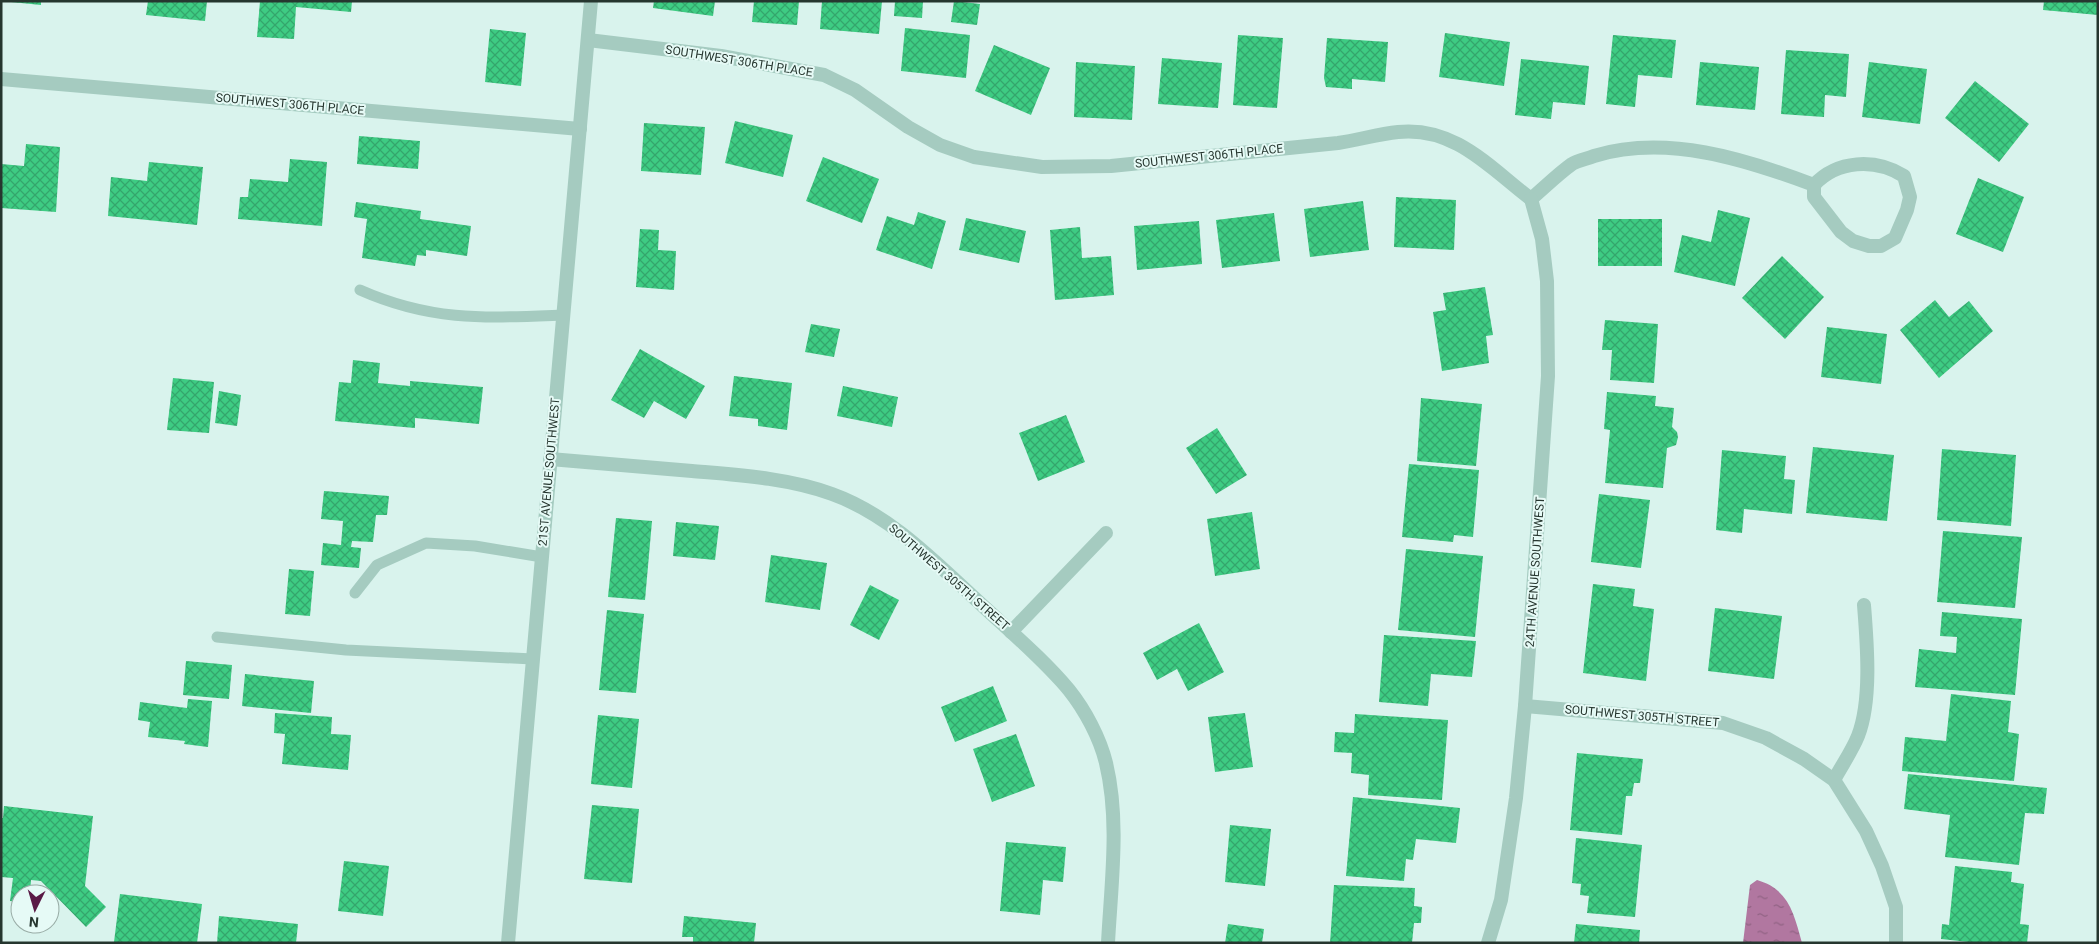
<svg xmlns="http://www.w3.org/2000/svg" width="2099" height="944" font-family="Roboto,sans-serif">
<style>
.water{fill:url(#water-ripples)}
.building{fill:url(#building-cross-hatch)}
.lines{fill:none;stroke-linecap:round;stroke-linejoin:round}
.service{stroke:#a5cbc0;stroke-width:11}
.minor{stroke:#a5cbc0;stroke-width:14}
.labels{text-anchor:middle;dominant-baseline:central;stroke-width:4;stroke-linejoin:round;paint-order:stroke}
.street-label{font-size:12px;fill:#26362f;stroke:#e6faf6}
</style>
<defs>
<pattern id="water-ripples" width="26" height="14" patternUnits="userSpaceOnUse" patternTransform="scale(1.25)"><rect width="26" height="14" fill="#b177a0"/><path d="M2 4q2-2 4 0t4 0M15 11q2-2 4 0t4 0" fill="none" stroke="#906283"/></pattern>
<pattern id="building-cross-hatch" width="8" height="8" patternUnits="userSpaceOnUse" patternTransform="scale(1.25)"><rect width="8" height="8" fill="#3ecc83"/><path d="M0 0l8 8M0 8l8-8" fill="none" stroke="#34a66c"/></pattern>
</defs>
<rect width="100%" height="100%" fill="#d9f3ed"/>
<path class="water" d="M 1757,880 C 1789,889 1794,914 1802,943 L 1743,943 L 1750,885 Z"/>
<g class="building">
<path d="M 1,1 L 41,1 L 41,5 Z"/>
<path d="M 148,1 L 207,1 L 205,21 L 146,15 Z"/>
<path d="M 260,1 L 352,1 L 351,12 L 296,7 L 294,39 L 257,37 Z"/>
<path d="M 654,1 L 715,1 L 713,16 L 653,8 Z"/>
<path d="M 754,1 L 799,1 L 797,25 L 752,22 Z"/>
<path d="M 822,1 L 882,1 L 879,34 L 820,29 Z"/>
<path d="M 895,1 L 923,1 L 922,18 L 894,16 Z"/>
<path d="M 954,1 L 980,4 L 977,25 L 951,22 Z"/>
<path d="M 2044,1 L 2098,1 L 2098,15 L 2043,10 Z"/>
<path d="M 905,28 L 970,35 L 966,78 L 901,71 Z"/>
<path d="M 490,29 L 526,33 L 521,86 L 485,82 Z"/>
<path d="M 1445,33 L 1510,42 L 1504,86 L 1439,77 Z"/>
<path d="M 1238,35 L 1283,38 L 1277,108 L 1233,105 Z"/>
<path d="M 1613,35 L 1676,40 L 1672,78 L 1638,75 L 1635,107 L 1606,104 Z"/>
<path d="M 1327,38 L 1388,42 L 1385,82 L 1352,79 L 1352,89 L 1326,87 L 1324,78 Z"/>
<path d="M 994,45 L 1050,68 L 1031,115 L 975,91 Z"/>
<path d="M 1786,50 L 1849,54 L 1846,97 L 1825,95 L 1824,117 L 1781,114 Z"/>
<path d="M 1162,58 L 1222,63 L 1218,108 L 1158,104 Z"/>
<path d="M 1521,59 L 1589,66 L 1585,105 L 1553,102 L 1551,119 L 1515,115 Z"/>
<path d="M 1076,62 L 1135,66 L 1132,120 L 1074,117 Z"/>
<path d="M 1700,62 L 1759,67 L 1755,110 L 1696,105 Z"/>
<path d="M 1869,62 L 1927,69 L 1920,124 L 1862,117 Z"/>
<path d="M 1975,81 L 2029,124 L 1999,162 L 1945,118 Z"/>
<path d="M 735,121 L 793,135 L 783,177 L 725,163 Z"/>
<path d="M 644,123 L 705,127 L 701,175 L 641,171 Z"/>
<path d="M 359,136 L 420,141 L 418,169 L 357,164 Z"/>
<path d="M 26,144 L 60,147 L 56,212 L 1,208 L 1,164 L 24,166 Z"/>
<path d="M 823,157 L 879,179 L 862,223 L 806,201 Z"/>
<path d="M 290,159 L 327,162 L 322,226 L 238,219 L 240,197 L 248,197 L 250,179 L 288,182 Z"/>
<path d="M 149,162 L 203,167 L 197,225 L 108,216 L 111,177 L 147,181 Z"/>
<path d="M 1978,178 L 2024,197 L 2003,252 L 1956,234 Z"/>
<path d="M 1396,197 L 1456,200 L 1454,250 L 1394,247 Z"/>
<path d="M 1363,201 L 1369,250 L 1310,257 L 1304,209 Z"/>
<path d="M 356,202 L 421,211 L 420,219 L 471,226 L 467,256 L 426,250 L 426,256 L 417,255 L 415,266 L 362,258 L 367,219 L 354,217 Z"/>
<path d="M 1718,210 L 1750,218 L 1735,286 L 1674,272 L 1682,235 L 1711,242 Z"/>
<path d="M 918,212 L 946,221 L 932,269 L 876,250 L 887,216 L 914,225 Z"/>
<path d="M 1274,213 L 1280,261 L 1222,268 L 1216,220 Z"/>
<path d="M 966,218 L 1026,231 L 1019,263 L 959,250 Z"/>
<rect x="1598" y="219" width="64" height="47"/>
<path d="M 1199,221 L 1202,264 L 1137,270 L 1134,226 Z"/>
<path d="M 1080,227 L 1082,258 L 1111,256 L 1114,295 L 1055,300 L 1050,230 Z"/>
<path d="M 640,229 L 659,230 L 658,250 L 676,251 L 674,290 L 636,287 Z"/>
<path d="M 1782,256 L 1824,297 L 1785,339 L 1742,298 Z"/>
<path d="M 1485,287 L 1493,335 L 1486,336 L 1489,363 L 1442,371 L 1433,312 L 1446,310 L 1443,293 Z"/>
<path d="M 1935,300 L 1949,317 L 1969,301 L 1993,331 L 1939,378 L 1900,330 Z"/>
<path d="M 1605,320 L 1658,324 L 1654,383 L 1610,380 L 1612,350 L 1602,350 Z"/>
<path d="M 811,324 L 840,329 L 834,357 L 805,352 Z"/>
<path d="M 1827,327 L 1887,334 L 1881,384 L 1821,377 Z"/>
<path d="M 640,349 L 705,386 L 686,419 L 654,401 L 644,418 L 611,400 Z"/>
<path d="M 353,360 L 380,363 L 378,383 L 410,386 L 410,381 L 483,387 L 479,424 L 415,418 L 415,428 L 335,421 L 339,382 L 351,383 Z"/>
<path d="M 734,376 L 792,383 L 787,430 L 758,426 L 758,419 L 729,416 Z"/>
<path d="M 173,378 L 214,382 L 209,433 L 167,430 Z"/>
<path d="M 843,386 L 898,397 L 892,427 L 837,416 Z"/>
<path d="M 219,391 L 241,395 L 237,426 L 215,423 Z"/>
<path d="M 1607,392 L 1656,396 L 1655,406 L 1674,408 L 1672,427 L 1677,432 L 1678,437 L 1676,445 L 1667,448 L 1663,488 L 1605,483 L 1610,430 L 1604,429 Z"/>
<path d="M 1421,398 L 1482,404 L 1476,466 L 1417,461 Z"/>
<path d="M 1066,415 L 1085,462 L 1038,481 L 1019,433 Z"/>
<path d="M 1217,428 L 1247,475 L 1216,494 L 1186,448 Z"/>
<path d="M 1813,447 L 1894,455 L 1887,521 L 1806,513 Z"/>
<path d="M 1942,449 L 2016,455 L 2011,526 L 1937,520 Z"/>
<path d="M 1722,450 L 1786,456 L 1784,479 L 1795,480 L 1792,514 L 1744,509 L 1742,533 L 1716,530 Z"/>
<path d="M 1409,464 L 1479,470 L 1473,537 L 1454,535 L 1453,542 L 1402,537 Z"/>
<path d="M 324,491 L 389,496 L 387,515 L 376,515 L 373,542 L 352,541 L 351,547 L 361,548 L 359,568 L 321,565 L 323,543 L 341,545 L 343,521 L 321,519 Z"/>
<path d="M 1599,494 L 1650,500 L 1641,568 L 1591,562 Z"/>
<path d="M 1252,512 L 1260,569 L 1215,576 L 1207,519 Z"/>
<path d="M 616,518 L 652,521 L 645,600 L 608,597 Z"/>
<path d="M 676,522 L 719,526 L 715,560 L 673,556 Z"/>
<path d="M 1943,531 L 2022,537 L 2015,608 L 1937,602 Z"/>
<path d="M 1406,549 L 1483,556 L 1475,637 L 1398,630 Z"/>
<path d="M 771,555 L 827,563 L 820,610 L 765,602 Z"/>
<path d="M 289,569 L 314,571 L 310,616 L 285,614 Z"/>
<path d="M 1593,584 L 1635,589 L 1633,606 L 1654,609 L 1646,681 L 1583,673 Z"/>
<path d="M 870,585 L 899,600 L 879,640 L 850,625 Z"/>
<path d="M 1715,608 L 1782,616 L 1774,679 L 1708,671 Z"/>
<path d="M 607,610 L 644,614 L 636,693 L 599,690 Z"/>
<path d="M 1942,612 L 2022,619 L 2015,695 L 1915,687 L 1919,649 L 1956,653 L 1957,637 L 1940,636 Z"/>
<path d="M 1199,623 L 1224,672 L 1188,691 L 1177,669 L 1157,680 L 1143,653 Z"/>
<path d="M 1384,635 L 1476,641 L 1472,677 L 1431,674 L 1428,706 L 1379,702 Z"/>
<path d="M 186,661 L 232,665 L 229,699 L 183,695 Z"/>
<path d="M 245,674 L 314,681 L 311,713 L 242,706 Z"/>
<path d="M 993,686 L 1007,721 L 955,742 L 941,707 Z"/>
<path d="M 1951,694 L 2011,701 L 2008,732 L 2019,734 L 2014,781 L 1902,771 L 1905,737 L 1946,741 Z"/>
<path d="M 188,699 L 212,701 L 208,747 L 184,744 L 185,741 L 148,737 L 150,722 L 138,720 L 140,702 L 187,708 Z"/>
<path d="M 275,713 L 332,717 L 331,734 L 351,735 L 348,770 L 282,764 L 285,734 L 274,733 Z"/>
<path d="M 1245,713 L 1253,767 L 1215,772 L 1208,717 Z"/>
<path d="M 1355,714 L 1448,720 L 1442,800 L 1368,795 L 1369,775 L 1351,773 L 1352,753 L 1334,752 L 1335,732 L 1354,733 Z"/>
<path d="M 598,715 L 639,719 L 632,788 L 591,784 Z"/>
<path d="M 1016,734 L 1035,786 L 992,802 L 973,749 Z"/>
<path d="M 1577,753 L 1643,759 L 1640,783 L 1634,783 L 1632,796 L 1626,796 L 1622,835 L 1570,830 Z"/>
<path d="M 1908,774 L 2047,788 L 2044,814 L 2025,813 L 2019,865 L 1945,857 L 1950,815 L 1904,809 Z"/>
<path d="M 1353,797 L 1460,808 L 1456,843 L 1416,839 L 1413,860 L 1406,859 L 1404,881 L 1346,876 Z"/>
<path d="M 592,805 L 639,809 L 632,883 L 584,879 Z"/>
<path d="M 4,806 L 93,816 L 85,886 L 106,907 L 86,927 L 41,881 L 31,880 L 30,894 L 20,894 L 20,902 L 10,901 L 13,878 L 1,877 L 1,818 L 3,818 Z"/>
<path d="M 1230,825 L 1271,829 L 1265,886 L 1225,882 Z"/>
<path d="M 1576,838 L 1642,845 L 1635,917 L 1587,913 L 1589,896 L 1580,895 L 1581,884 L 1572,883 Z"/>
<path d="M 1006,842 L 1066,847 L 1063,882 L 1043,880 L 1040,915 L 1000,911 Z"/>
<path d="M 344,861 L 389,866 L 383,916 L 338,911 Z"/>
<path d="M 1955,866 L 2012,872 L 2011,882 L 2024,884 L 2020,924 L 2029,925 L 2027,943 L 1978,943 L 1941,939 L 1942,924 L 1949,925 Z"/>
<path d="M 1334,885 L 1415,888 L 1414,906 L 1422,907 L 1421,923 L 1414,923 L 1412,943 L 1330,943 Z"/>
<path d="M 120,894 L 202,904 L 197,943 L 114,942 Z"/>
<path d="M 219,916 L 298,924 L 296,943 L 217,943 Z"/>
<path d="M 684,916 L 756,923 L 754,943 L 693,943 L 693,937 L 682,937 Z"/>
<path d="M 1228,924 L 1264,929 L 1262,943 L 1225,943 Z"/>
<path d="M 1576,924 L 1640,930 L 1639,943 L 1574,943 Z"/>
</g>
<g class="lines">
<g class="service">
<path d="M 360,290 C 432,322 487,318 563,315"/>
<path d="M 355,593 L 377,565 L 426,543 L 475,546 L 542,557"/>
<path d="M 217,637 L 346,650 L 533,659"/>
</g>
<g class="minor">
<path d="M 588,40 L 721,56 L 824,75 L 855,90 L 908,127 L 940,145 L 974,157 L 1042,167 L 1111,166 L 1338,143 C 1359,140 1378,134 1398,132 C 1455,126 1490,168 1531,199 C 1545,187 1558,174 1572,164 C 1578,160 1587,159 1594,156 C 1666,134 1745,159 1814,185 C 1837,160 1875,158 1904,176 L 1910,197 L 1907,210 L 1895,238 L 1881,246 L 1869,246 L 1853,241 L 1841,232 L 1814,197 L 1814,185"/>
<path d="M 1,79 L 580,129"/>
<path d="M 550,459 C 598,463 645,467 692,471 C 738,475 788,478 832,494 C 891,515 937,564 983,606 C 1012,633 1044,660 1069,690 C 1085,710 1100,738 1106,763 C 1120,821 1111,884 1108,943"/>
<path d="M 1011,632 L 1106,533"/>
<path d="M 1525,706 L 1723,723 L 1766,738 L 1804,759 L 1834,780 L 1866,831 L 1882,866 L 1896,907 L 1896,943"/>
<path d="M 1834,780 C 1842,765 1852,751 1858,736 C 1872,700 1867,643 1864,605"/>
<path d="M 508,943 L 591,1"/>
<path d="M 1488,943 L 1501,900 L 1516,798 L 1525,706 L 1548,376 L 1547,281 L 1542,239 L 1531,199"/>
</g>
</g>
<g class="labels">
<g class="street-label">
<text transform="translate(739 61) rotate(9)">SOUTHWEST 306TH PLACE</text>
<text transform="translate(290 104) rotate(5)">SOUTHWEST 306TH PLACE</text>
<text transform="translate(1209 156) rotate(-6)">SOUTHWEST 306TH PLACE</text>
<text transform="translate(549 472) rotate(-85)">21ST AVENUE SOUTHWEST</text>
<text transform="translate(1535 572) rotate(-86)">24TH AVENUE SOUTHWEST</text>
<text transform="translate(949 577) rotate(41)">SOUTHWEST 305TH STREET</text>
<text transform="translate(1642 716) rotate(5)">SOUTHWEST 305TH STREET</text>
</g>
</g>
<rect width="2099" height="944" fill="none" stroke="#26362f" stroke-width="5"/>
<g transform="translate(35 909) rotate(185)"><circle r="24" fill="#e6faf6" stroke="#99aca6"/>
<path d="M0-4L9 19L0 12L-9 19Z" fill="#5a1a46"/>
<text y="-8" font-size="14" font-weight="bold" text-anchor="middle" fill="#26362f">N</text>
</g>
</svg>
